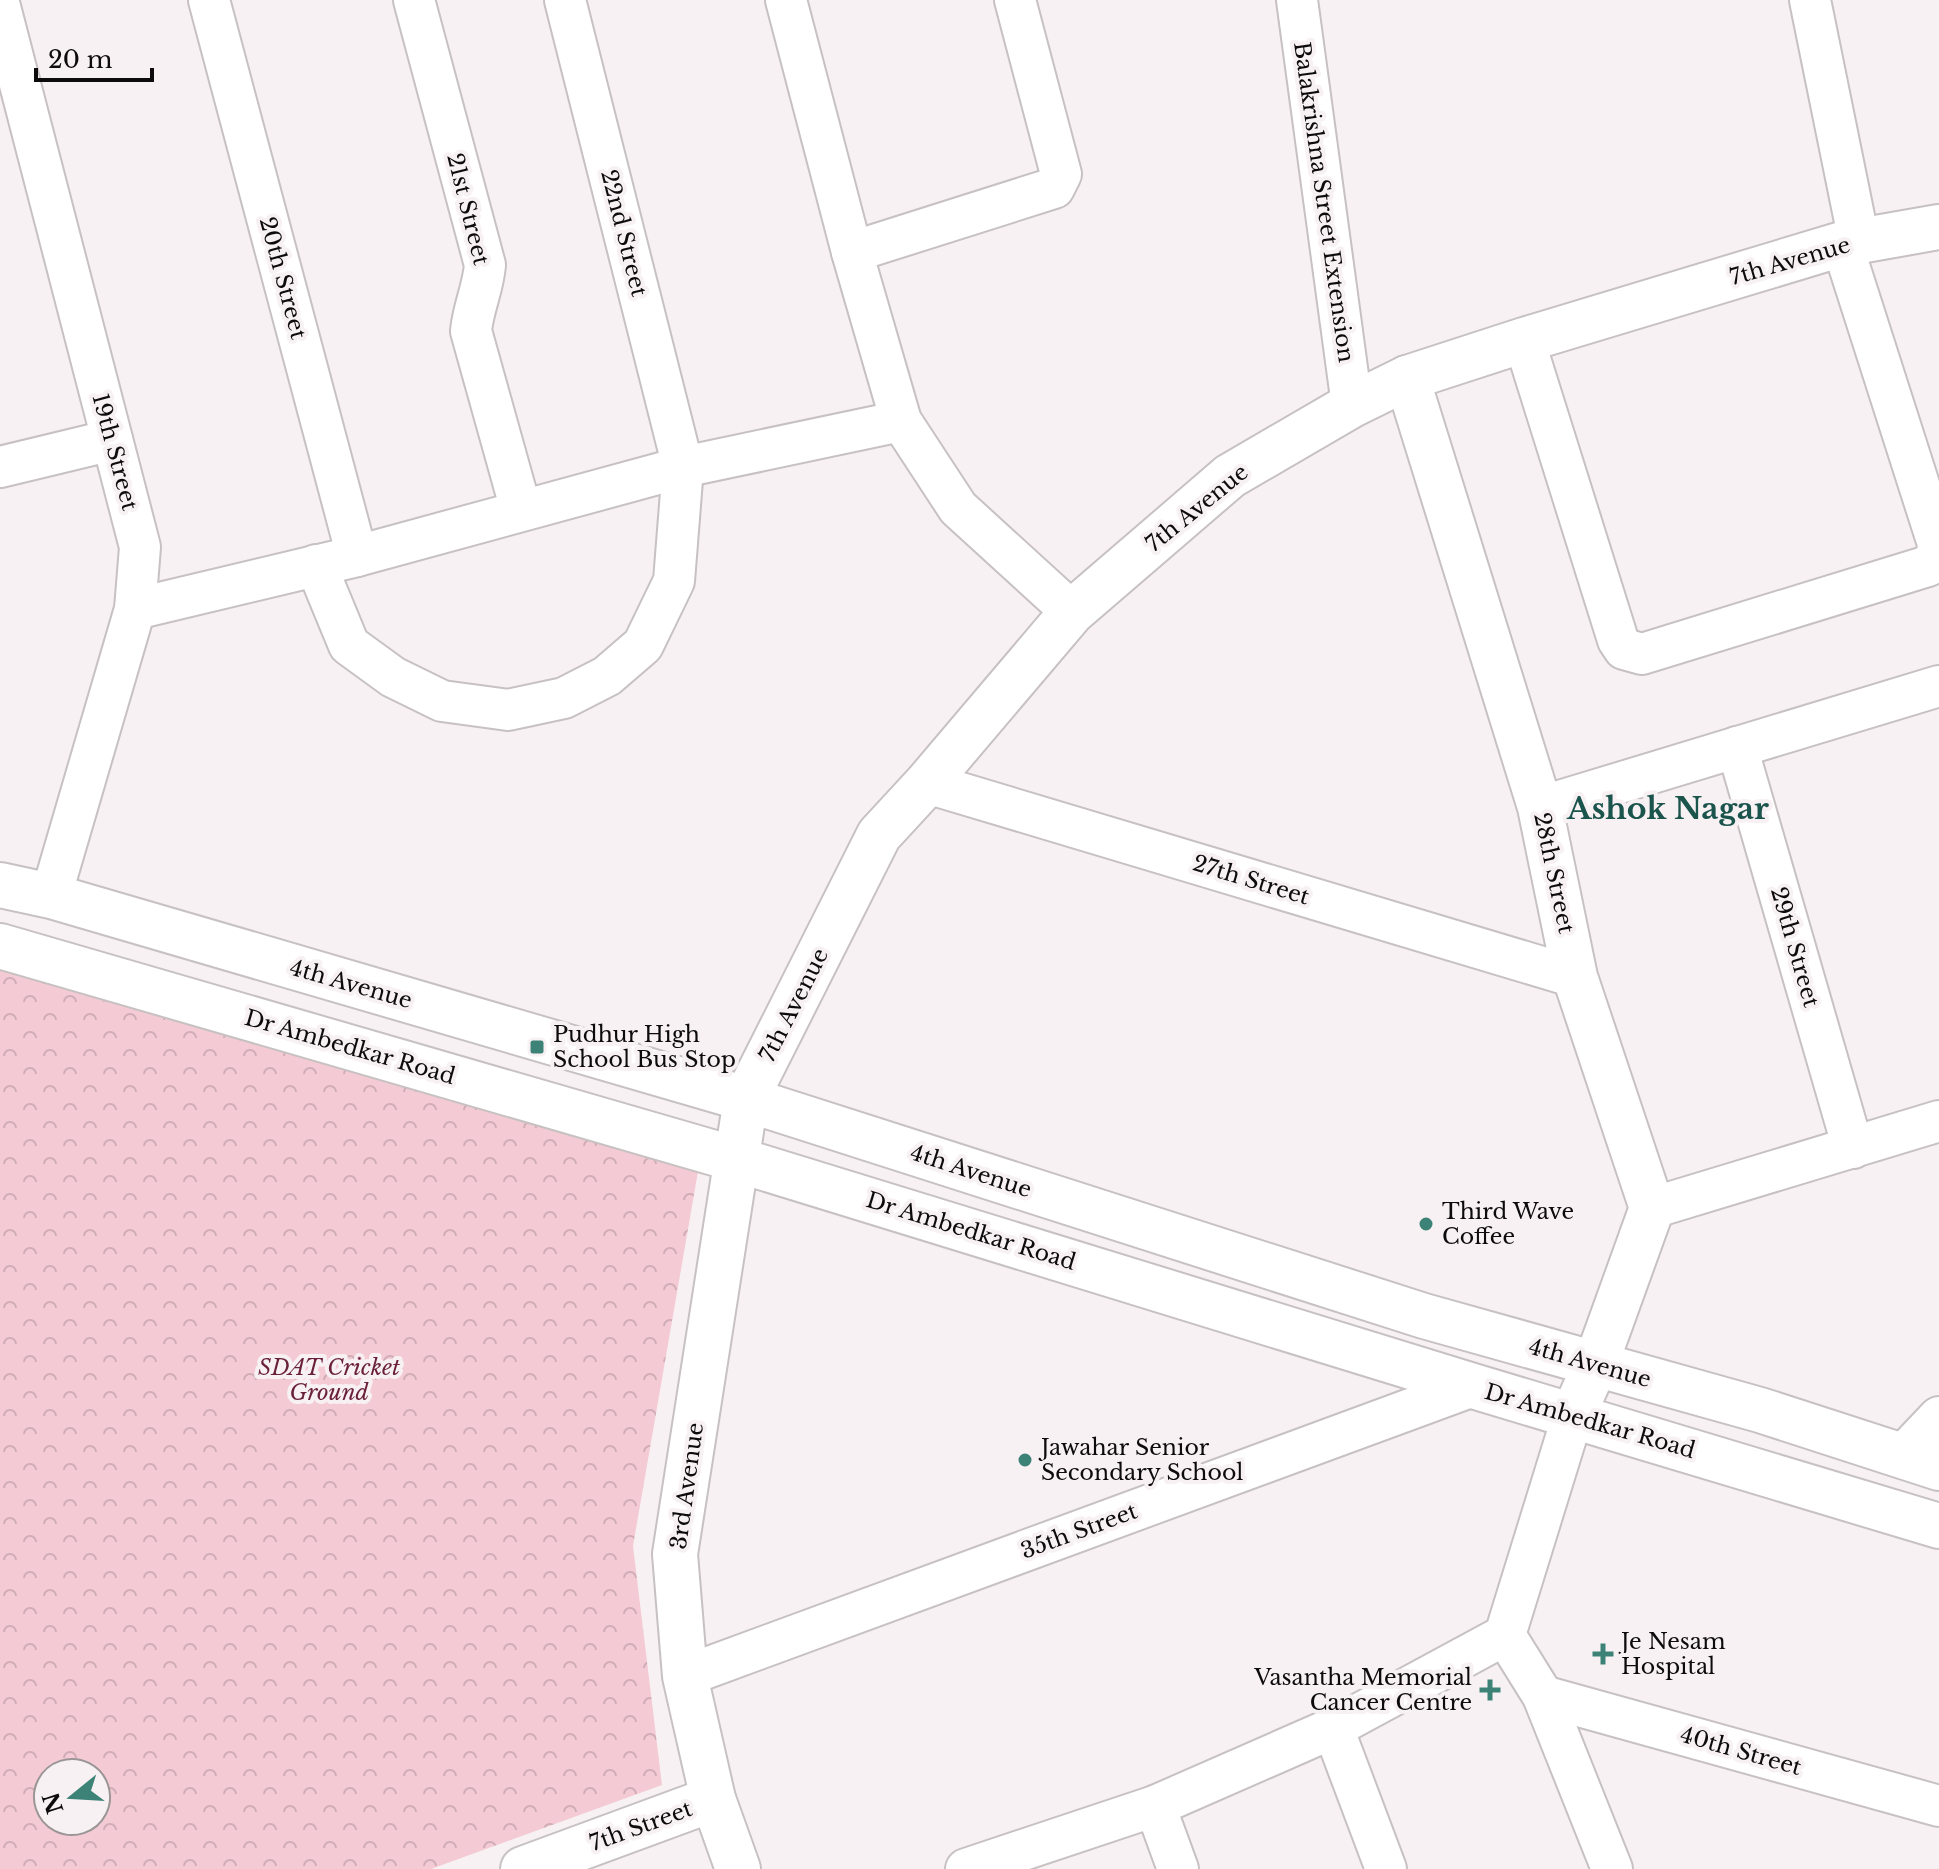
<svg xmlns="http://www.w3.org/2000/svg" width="1939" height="1869" font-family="'Libre Baskerville',serif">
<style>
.park{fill:url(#park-crowns);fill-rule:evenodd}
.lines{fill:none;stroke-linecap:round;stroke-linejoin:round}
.minor-casing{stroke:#c7c1c2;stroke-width:44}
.tertiary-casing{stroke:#c7c1c2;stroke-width:48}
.secondary-casing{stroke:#c7c1c2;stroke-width:48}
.minor{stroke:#fff;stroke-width:40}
.tertiary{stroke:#fff;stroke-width:44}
.secondary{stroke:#fff;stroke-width:44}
.poi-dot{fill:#3d8277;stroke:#f8f1f3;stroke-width:3}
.labels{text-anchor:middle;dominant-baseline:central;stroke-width:8;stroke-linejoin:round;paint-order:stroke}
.street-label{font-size:22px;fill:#0d0b0b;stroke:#f8f1f3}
.poi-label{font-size:22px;fill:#0d0b0b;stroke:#f8f1f3;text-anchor:start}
.park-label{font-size:22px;font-style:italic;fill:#6a1f3a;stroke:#f8f1f3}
.district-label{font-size:30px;font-weight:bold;fill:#1b544c;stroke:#f8f1f3}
</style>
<defs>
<pattern id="park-crowns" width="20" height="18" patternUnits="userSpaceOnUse" patternTransform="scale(2)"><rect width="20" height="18" fill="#f4cbd5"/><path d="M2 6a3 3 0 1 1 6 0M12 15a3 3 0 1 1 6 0" fill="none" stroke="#d0adb6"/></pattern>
</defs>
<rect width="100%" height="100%" fill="#f8f1f3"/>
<path class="park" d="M 0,952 L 704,1137 L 633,1546 L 662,1785 L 431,1869 L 0,1869 ZM 48,1773 L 96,1773 L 96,1821 L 48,1821 Z"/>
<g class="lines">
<defs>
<g id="minor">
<path d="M 209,0 L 357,556"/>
<path d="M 414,0 L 485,265 C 483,289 473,308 471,331 L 521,510"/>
<path d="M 786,0 L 852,252 L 901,421 L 958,508 L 1072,612"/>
<path d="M 1297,0 L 1352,405"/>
<path d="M 1810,0 L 1859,241"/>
<path d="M 0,7 L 140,547 L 135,609 L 51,896"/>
<path d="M 852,252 L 1054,188 L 1061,174 L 1015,0"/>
<path d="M 1524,340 L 1618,640 L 1624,649 L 1642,654 L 1928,566 L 1937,556 L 1938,544 L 1842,244"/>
<path d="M 0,467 L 112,440"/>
<path d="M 316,565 L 349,645 L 393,677 L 442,701 L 508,710 L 564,698 L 607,676 L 643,645 L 674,581 L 683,467 L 565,0"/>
<path d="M 135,609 L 357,556 L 683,467 L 901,421"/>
<path d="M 1737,747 L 1853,1148"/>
<path d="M 927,783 L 1575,977"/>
<path d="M 1540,807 L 1939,686"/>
<path d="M 1652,1208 L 1939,1121"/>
<path d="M 1902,1456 L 1939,1417"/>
<path d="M 1505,1635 L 1543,1696 L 1612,1869"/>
<path d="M 685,1676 L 1473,1386"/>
<path d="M 1543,1696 L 1939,1806"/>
<path d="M 1333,1728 L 1386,1869"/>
<path d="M 1155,1806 L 1178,1869"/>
<path d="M 966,1869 L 1155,1806 L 1333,1728 L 1505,1635 L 1573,1415"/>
</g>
<g id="tertiary">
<path d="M 1407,378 L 1540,807 L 1575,977 L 1652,1208 L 1595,1366 L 1573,1415"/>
<path d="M 523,1869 L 713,1799"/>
</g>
<g id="secondary">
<path d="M 0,885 L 51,896 L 746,1099 L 1424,1316 L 1760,1410 L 1939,1468"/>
<path d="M 0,946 L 735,1159 L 1473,1386 L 1939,1526"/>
<path d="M 738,1869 L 713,1799 L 685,1676 L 675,1554 L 746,1099 L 879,835 L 927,783 L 1072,612 L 1230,476 L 1352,405 L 1407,378 L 1524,340 L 1842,244 L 1939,227"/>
</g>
</defs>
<use href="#minor" class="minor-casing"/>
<use href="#tertiary" class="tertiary-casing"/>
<use href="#secondary" class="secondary-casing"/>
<use href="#minor" class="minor"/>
<use href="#tertiary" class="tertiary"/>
<use href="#secondary" class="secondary"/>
</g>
<g class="poi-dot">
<rect x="529" y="1039" width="16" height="16" rx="4"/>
<circle cx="1426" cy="1224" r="8"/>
<circle cx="1025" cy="1460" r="8"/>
<path d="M1599 1642h8v8h8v8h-8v8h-8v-8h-8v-8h8z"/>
<path d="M1486 1678h8v8h8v8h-8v8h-8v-8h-8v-8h8z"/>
</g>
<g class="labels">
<g class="street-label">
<text transform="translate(1324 202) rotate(82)">Balakrishna Street Extension</text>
<text transform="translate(468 209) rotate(76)">21st Street</text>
<text transform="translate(624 233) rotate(76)">22nd Street</text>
<text transform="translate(1790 261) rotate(-16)">7th Avenue</text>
<text transform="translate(283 278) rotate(75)">20th Street</text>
<text transform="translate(115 452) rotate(75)">19th Street</text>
<text transform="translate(1197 508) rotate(-39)">7th Avenue</text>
<text transform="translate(1554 873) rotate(78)">28th Street</text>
<text transform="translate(1251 880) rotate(17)">27th Street</text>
<text transform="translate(1795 947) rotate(74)">29th Street</text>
<text transform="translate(351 984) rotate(16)">4th Avenue</text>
<text transform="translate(794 1005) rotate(-63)">7th Avenue</text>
<text transform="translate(350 1047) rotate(16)">Dr Ambedkar Road</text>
<text transform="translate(971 1171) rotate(18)">4th Avenue</text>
<text transform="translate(971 1231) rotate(17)">Dr Ambedkar Road</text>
<text transform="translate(1590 1363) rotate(16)">4th Avenue</text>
<text transform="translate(1590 1421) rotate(16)">Dr Ambedkar Road</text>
<text transform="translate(687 1486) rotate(-82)">3rd Avenue</text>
<text transform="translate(1079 1531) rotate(-20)">35th Street</text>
<text transform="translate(1741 1751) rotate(16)">40th Street</text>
<text transform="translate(641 1826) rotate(-20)">7th Street</text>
</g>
<g class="poi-label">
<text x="553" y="1034">Pudhur High<tspan x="553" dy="25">School Bus Stop</tspan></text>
<text x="1442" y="1211">Third Wave<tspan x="1442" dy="25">Coffee</tspan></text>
<text x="1041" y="1447">Jawahar Senior<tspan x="1041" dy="25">Secondary School</tspan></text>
<text x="1621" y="1641">Je Nesam<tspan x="1621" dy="25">Hospital</tspan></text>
<text x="1472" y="1677" text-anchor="end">Vasantha Memorial<tspan x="1472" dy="25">Cancer Centre</tspan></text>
</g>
<g class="park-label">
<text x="329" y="1367">SDAT Cricket<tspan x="329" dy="25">Ground</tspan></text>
</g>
<g class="district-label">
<text x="1668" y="808">Ashok Nagar</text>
</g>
</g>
<g transform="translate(72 1797) rotate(252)"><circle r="38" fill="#f8f1f3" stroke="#9a9596" stroke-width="2"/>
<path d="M0-6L14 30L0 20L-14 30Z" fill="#3d8277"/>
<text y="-12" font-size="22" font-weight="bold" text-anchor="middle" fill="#0d0b0b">N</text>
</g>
<path d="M36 68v12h116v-12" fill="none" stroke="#0d0b0b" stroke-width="4"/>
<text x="48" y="68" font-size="24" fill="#0d0b0b" stroke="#f8f1f3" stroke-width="6" paint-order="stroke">20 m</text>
</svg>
